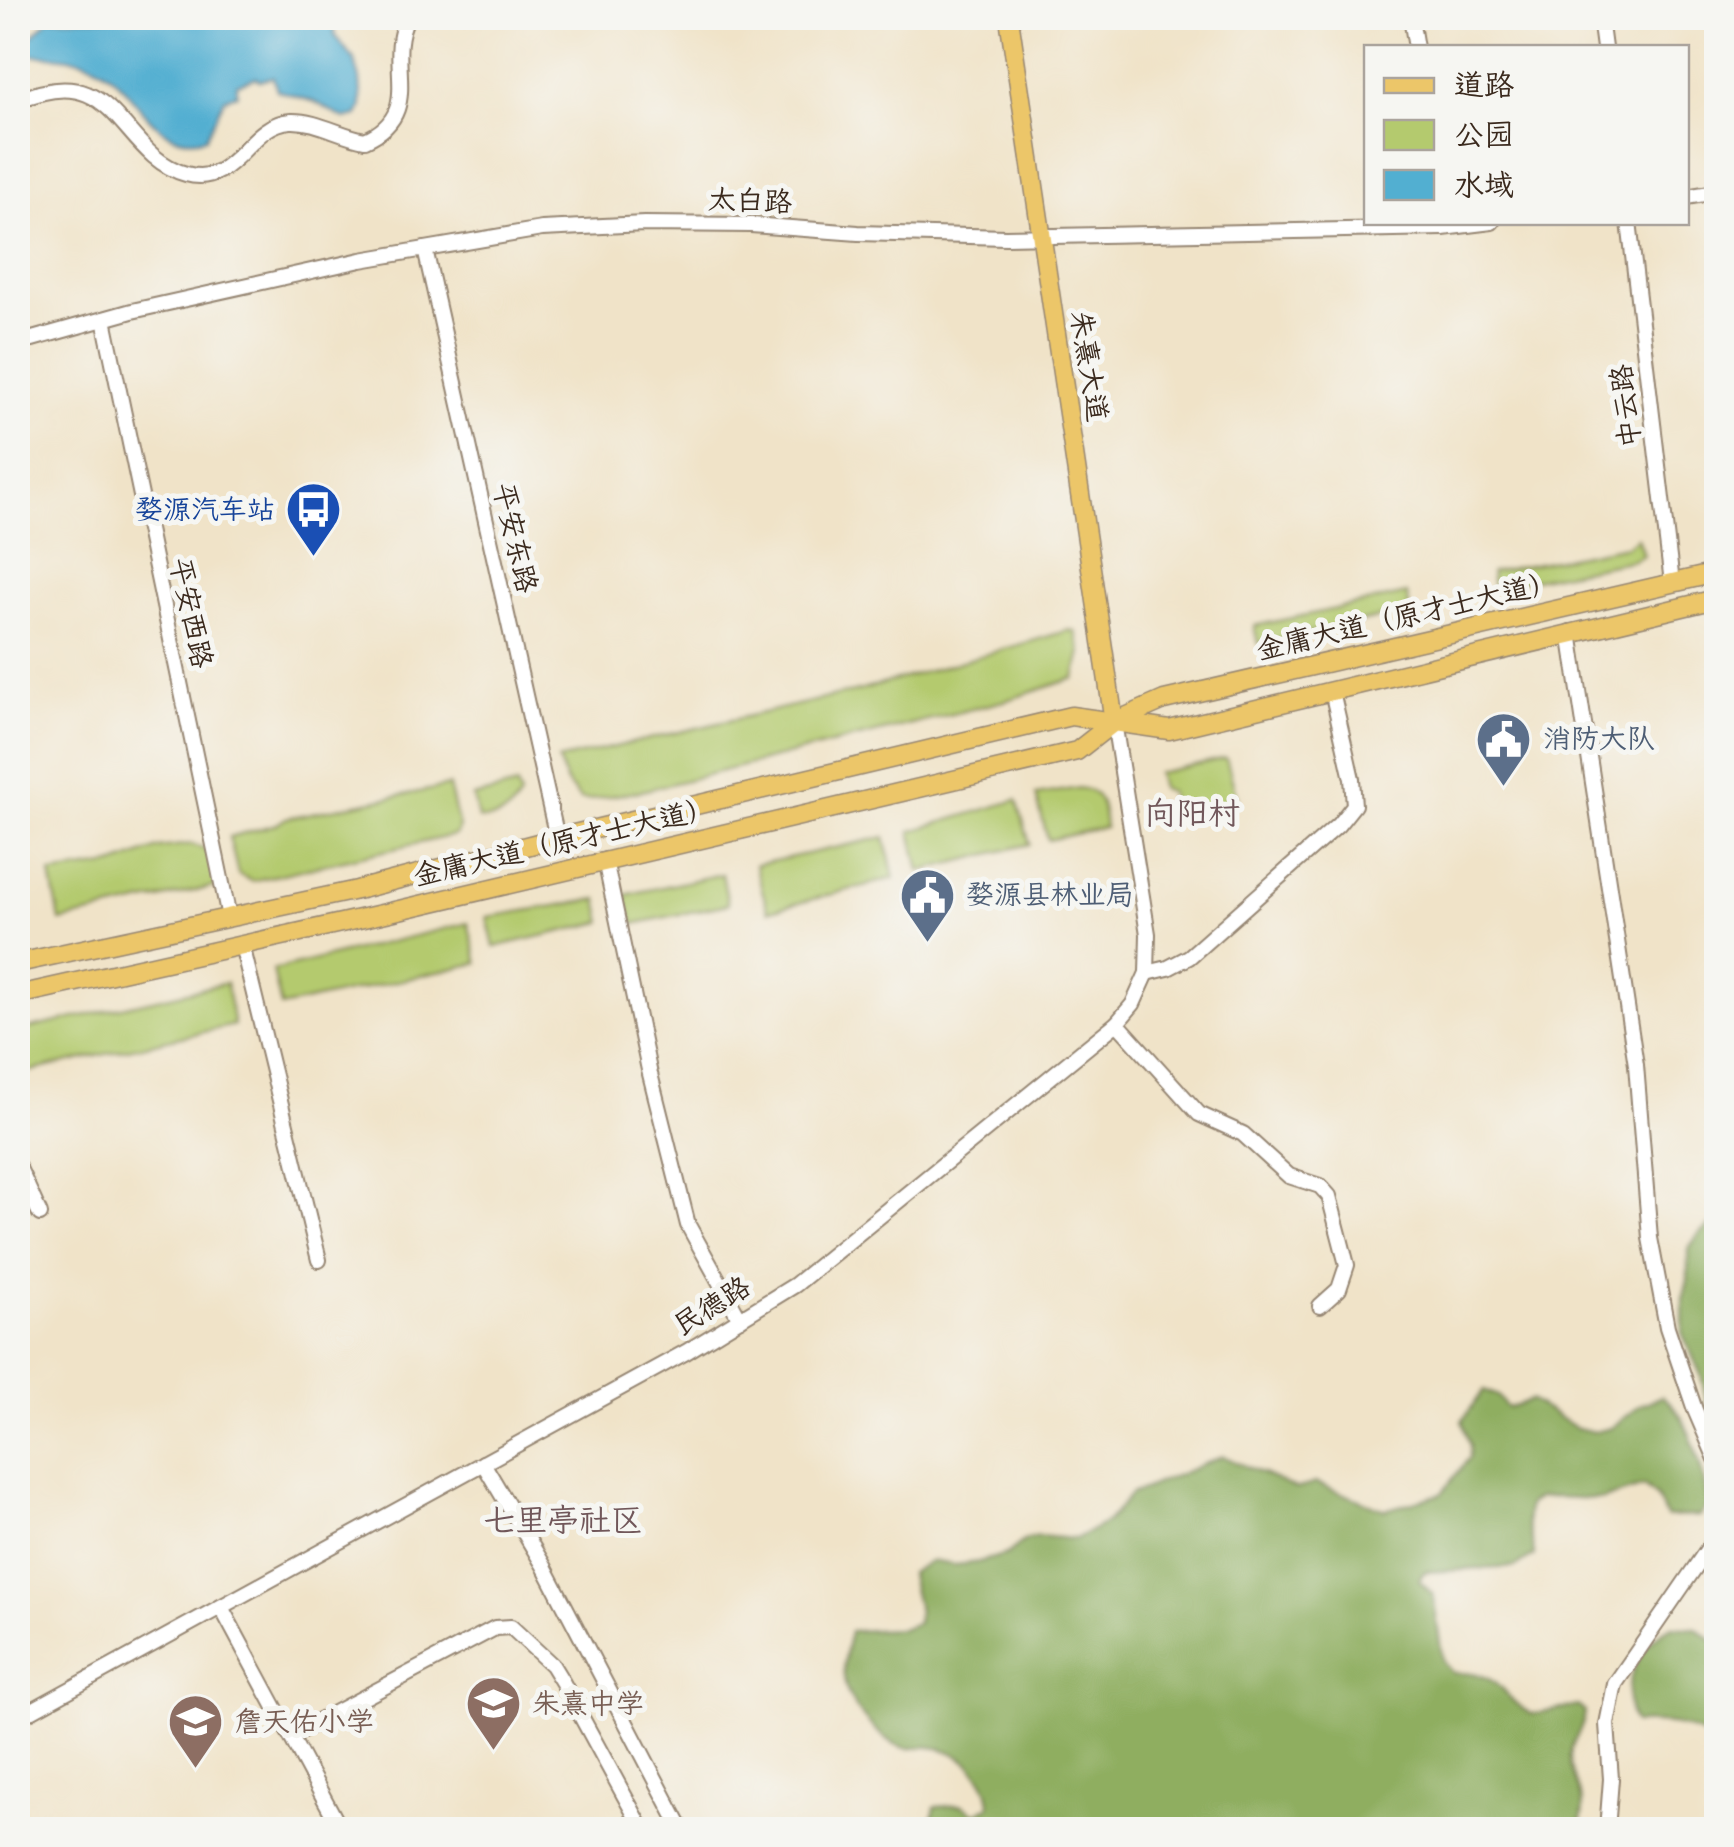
<svg xmlns="http://www.w3.org/2000/svg" width="1734" height="1847" font-family="'Comic Neue','LXGW WenKai TC',sans-serif">
<style>
.green{fill:#b4ca6e;stroke:#787a46;stroke-width:2.5}
.forest{fill:#8fae61;stroke:#656c40;stroke-width:2.5}
.water{fill:#52afd1;stroke:#466c78;stroke-width:2.5}
.lines{fill:none;stroke-linecap:round;stroke-linejoin:round}
.minor-casing{stroke:#968673;stroke-width:18}
.major-casing{stroke:#968673;stroke-width:21}
.minor{stroke:#fff;stroke-width:14}
.major{stroke:#ecc669;stroke-width:18}
.labels{text-anchor:middle;dominant-baseline:central;stroke-width:10;stroke-linejoin:round;paint-order:stroke}
.street-label{font-size:28px;fill:#3b2a1e;stroke:#f6f6f2}
.transit-label{font-size:28px;fill:#164399;stroke:#f6f6f2;text-anchor:end}
.service-label{font-size:28px;fill:#4e5e75;stroke:#f6f6f2;text-anchor:start}
.education-label{font-size:28px;fill:#785e54;stroke:#f6f6f2;text-anchor:start}
.quarter-label{font-size:32px;fill:#71575a;stroke:#f6f6f2}
</style>
<rect width="100%" height="100%" fill="#f6f6f2"/>
<filter id="ink" filterUnits="userSpaceOnUse"><feTurbulence type="fractalNoise" baseFrequency=".01" numOctaves="2"/><feDisplacementMap in="SourceGraphic" scale="20" xChannelSelector="R" yChannelSelector="G"/><feConvolveMatrix kernelMatrix="1 2 1 2 8 2 1 2 1" color-interpolation-filters="sRGB"/></filter>
<filter id="wash" filterUnits="userSpaceOnUse"><feTurbulence type="fractalNoise" baseFrequency=".0048" numOctaves="4" result="noise"/><feDisplacementMap in="SourceGraphic" scale="40" xChannelSelector="R" yChannelSelector="G"/><feGaussianBlur stdDeviation="2.25" result="paint"/><feColorMatrix in="noise" values="0 0 0 0 0 0 0 0 0 0 0 0 0 0 0 0 0 1.4 0 .05"/><feComposite in="paint" operator="in"/></filter>
<g filter="url(#wash)">
<rect width="100%" height="100%" fill="#f0e3c8"/>
<g class="green">
<path d="M 1637,538 L 1643,555 L 1634,560 L 1493,587 L 1491,572 L 1626,546 Z"/>
<path d="M 1407,594 L 1410,611 L 1258,644 L 1254,626 Z"/>
<path d="M 1070,630 L 1076,632 L 1081,652 L 1075,678 L 1004,701 L 646,790 L 587,800 L 580,799 L 566,782 L 558,760 L 862,690 Z"/>
<path d="M 1226,758 L 1237,798 L 1173,813 L 1169,791 L 1161,789 L 1157,773 Z"/>
<path d="M 449,786 L 459,827 L 455,835 L 252,881 L 238,874 L 229,837 L 277,824 L 286,818 Z"/>
<path d="M 517,786 L 520,796 C 513,812 496,822 478,818 L 473,797 Z"/>
<path d="M 1079,788 C 1103,791 1102,806 1105,827 L 1048,840 L 1036,795 Z"/>
<path d="M 1017,800 L 1030,844 L 920,871 L 911,831 Z"/>
<path d="M 885,837 L 894,878 L 768,911 L 755,865 Z"/>
<path d="M 191,844 L 212,852 L 217,886 L 60,921 L 51,874 L 113,865 L 158,848 Z"/>
<path d="M 722,874 L 728,904 L 633,924 L 625,895 Z"/>
<path d="M 598,899 L 603,922 L 494,947 L 487,917 Z"/>
<path d="M 468,923 L 478,963 L 281,1007 L 273,970 Z"/>
<path d="M 226,983 L 234,1025 L 18,1074 L 18,1031 Z"/>
</g>
<g class="forest">
<path d="M 1716,1221 L 1716,1413 L 1707,1406 L 1701,1375 L 1683,1335 L 1683,1299 L 1688,1280 L 1688,1249 L 1700,1233 Z"/>
<path d="M 1484,1390 L 1498,1396 L 1507,1408 L 1531,1400 L 1574,1427 L 1594,1432 L 1611,1428 L 1640,1405 L 1662,1396 C 1689,1412 1704,1474 1708,1505 L 1699,1516 L 1666,1517 L 1657,1497 L 1644,1486 L 1603,1499 L 1554,1497 L 1538,1498 L 1529,1504 C 1522,1529 1534,1534 1534,1555 L 1516,1567 L 1424,1572 L 1419,1580 L 1433,1595 L 1443,1662 L 1453,1673 C 1504,1671 1495,1694 1531,1714 L 1578,1706 L 1585,1712 C 1584,1728 1575,1736 1571,1750 C 1564,1778 1595,1798 1577,1829 L 930,1829 L 935,1807 L 962,1805 L 976,1813 L 990,1806 C 989,1775 960,1749 930,1747 C 922,1746 914,1749 907,1748 C 883,1744 850,1707 845,1684 C 841,1665 846,1649 850,1631 L 901,1629 L 917,1623 C 920,1606 912,1591 910,1573 L 930,1561 L 955,1565 L 979,1562 L 1007,1554 L 1025,1540 L 1038,1536 L 1075,1539 L 1107,1522 L 1131,1494 L 1223,1456 L 1296,1489 L 1316,1483 L 1385,1510 L 1441,1494 L 1469,1458 L 1470,1446 L 1462,1421 Z"/>
<path d="M 1673,1626 L 1696,1628 L 1716,1643 L 1716,1745 C 1691,1723 1667,1722 1634,1723 C 1616,1691 1640,1639 1673,1626 Z"/>
</g>
<path class="water" d="M 50,18 L 334,18 L 335,36 L 354,59 L 360,79 L 362,108 L 358,116 L 344,119 L 317,103 L 277,90 L 273,77 L 259,80 L 257,77 L 237,84 L 237,94 L 225,98 L 206,137 C 153,154 136,84 95,65 C 76,56 46,56 25,55 L 23,46 Z"/>
</g>
<g filter="url(#ink)">
<g class="lines">
<defs>
<g id="minor">
<path d="M 1411,18 L 1416,48"/>
<path d="M 1600,18 L 1604,48"/>
<path d="M 18,101 C 118,56 118,155 186,174 C 236,188 246,124 291,121 C 316,120 341,136 365,140 C 426,113 384,62 407,18"/>
<path d="M 1686,197 L 1716,192"/>
<path d="M 1629,222 L 1672,583"/>
<path d="M 425,249 L 557,838"/>
<path d="M 104,319 L 229,917"/>
<path d="M 18,343 L 132,311 L 361,260 L 542,229 L 644,224 L 751,225 L 858,233 L 1006,237 L 1443,228 L 1492,222"/>
<path d="M 1570,632 L 1636,1065 L 1650,1238 L 1667,1327 L 1695,1410 L 1716,1459"/>
<path d="M 605,860 L 649,1070 L 688,1225 L 740,1319"/>
<path d="M 242,945 L 319,1260"/>
<path d="M 1147,973 L 1168,968 L 1189,957 L 1338,825 L 1354,805 L 1352,779 L 1332,691"/>
<path d="M 1117,1023 L 1199,1114 L 1243,1134 L 1289,1176 L 1320,1186 L 1329,1196 L 1347,1265 L 1339,1289 L 1320,1306"/>
<path d="M 18,1166 L 40,1214"/>
<path d="M 483,1463 L 544,1566 L 682,1830"/>
<path d="M 221,1607 L 341,1830"/>
<path d="M 18,1718 L 686,1352 L 795,1285 L 1117,1023 L 1133,1004 L 1147,973 L 1148,934 L 1114,722"/>
<path d="M 293,1735 L 495,1628 L 511,1627 L 552,1665 L 563,1683 L 643,1830"/>
<path d="M 1607,1830 L 1611,1779 L 1607,1724 L 1615,1684 L 1716,1537"/>
</g>
<g id="major">
<path d="M 1009,18 L 1114,722"/>
<path d="M 18,963 L 357,890 L 557,838 L 1071,716 L 1114,722 L 1164,700 L 1716,573"/>
<path d="M 18,995 L 386,913 L 1077,751 L 1114,722 L 1169,730 L 1716,599"/>
</g>
</defs>
<use href="#minor" class="minor-casing"/>
<use href="#major" class="major-casing"/>
<use href="#minor" class="minor"/>
<use href="#major" class="major"/>
</g>
</g>
<defs>
<symbol id="bus-pin" viewBox="-11 -11 22 30"><path d="M0 17L-7.5 6A9.5 9.5 0 1 1 7.5 6Z" fill="#1a4fb4" stroke="#f6f6f2"/><path d="M-5-6H5V4H4V6H2V4H-2V6H-4V4H-5ZM-3.5-4V0h7V-4ZM-3.5 1.2v1.5H-2V1.2ZM2 1.2v1.5H3.5V1.2Z" fill="#fff"/></symbol>
<symbol id="civic-pin" viewBox="-11 -11 22 30"><path d="M0 17L-7.5 6A9.5 9.5 0 1 1 7.5 6Z" fill="#5c6f8a" stroke="#f6f6f2"/><path d="M-.6-6.5H3V-4.5H.6V-3L4-1V1h2V6H-6V1h2V-1L-.6-3ZM-1.2 2.5V6h2.4V2.5Z" fill="#fff"/></symbol>
<symbol id="school-pin" viewBox="-11 -11 22 30"><path d="M0 17L-7.5 6A9.5 9.5 0 1 1 7.5 6Z" fill="#8d6e63" stroke="#f6f6f2"/><path d="M0-5L7-2L0 1L-7-2ZM-4 1L0 2.5L4 1V4Q0 6-4 4Z" fill="#fff"/></symbol>
</defs>
<g fill-rule="evenodd">
<use href="#bus-pin" x="282" y="478" width="63" height="86"/>
<use href="#civic-pin" x="1472" y="708" width="63" height="86"/>
<use href="#civic-pin" x="896" y="864" width="63" height="86"/>
<use href="#school-pin" x="462" y="1672" width="63" height="86"/>
<use href="#school-pin" x="164" y="1690" width="63" height="86"/>
</g>
<g class="labels">
<g class="street-label">
<text transform="translate(750 201) rotate(2)">太白路</text>
<text transform="translate(1089 366) rotate(81)">朱熹大道</text>
<text transform="translate(1626 406) rotate(-97)">中云路</text>
<text transform="translate(515 538) rotate(77)">平安东路</text>
<text transform="translate(191 613) rotate(78)">平安西路</text>
<text transform="translate(1407 616) rotate(-13)">金庸大道（原才士大道）</text>
<text transform="translate(564 842) rotate(-13)">金庸大道（原才士大道）</text>
<text transform="translate(712 1306) rotate(-32)">民德路</text>
</g>
<g class="transit-label">
<text x="275" y="510">婺源汽车站</text>
</g>
<g class="service-label">
<text x="1543" y="739">消防大队</text>
<text x="966" y="895">婺源县林业局</text>
</g>
<g class="education-label">
<text x="532" y="1704">朱熹中学</text>
<text x="234" y="1722">詹天佑小学</text>
</g>
<g class="quarter-label">
<text x="1192" y="813">向阳村</text>
<text x="563" y="1520">七里亭社区</text>
</g>
</g>
<rect width="1734" height="1847" fill="none" stroke="#f6f6f2" stroke-width="60"/>
<rect x="1364" y="45" width="325" height="180" fill="#f6f6f2" stroke="#aba49d" stroke-width="2.5"/>
<rect x="1384" y="78" width="50" height="15" fill="#ecc669" stroke="#aba49d" stroke-width="2.5"/>
<text x="1454" y="95" font-size="30" fill="#3b2a1e">道路</text>
<rect x="1384" y="120" width="50" height="30" fill="#b4ca6e" stroke="#aba49d" stroke-width="2.5"/>
<text x="1454" y="145" font-size="30" fill="#3b2a1e">公园</text>
<rect x="1384" y="170" width="50" height="30" fill="#52afd1" stroke="#aba49d" stroke-width="2.5"/>
<text x="1454" y="195" font-size="30" fill="#3b2a1e">水域</text>
</svg>
